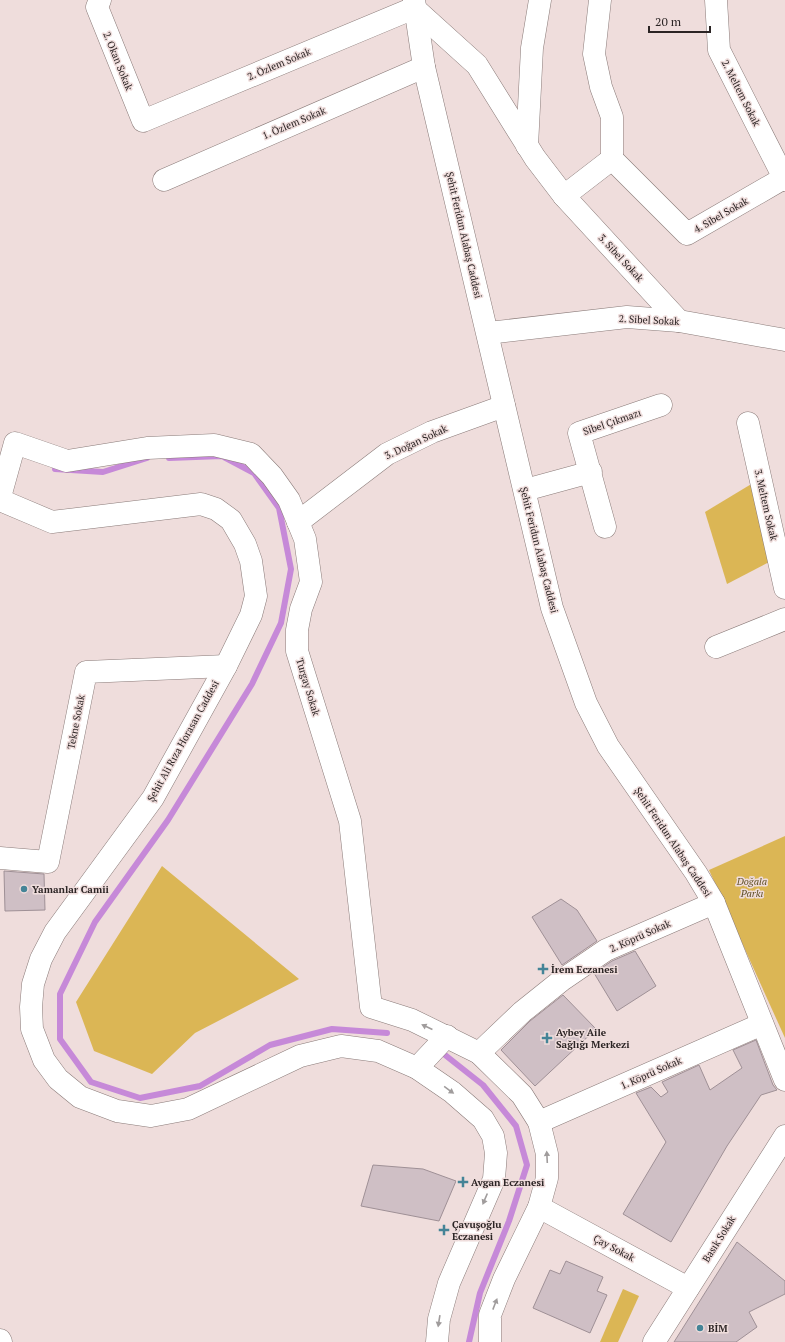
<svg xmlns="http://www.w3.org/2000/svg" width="785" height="1342" font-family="'PT Serif',serif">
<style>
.green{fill:#dbb655}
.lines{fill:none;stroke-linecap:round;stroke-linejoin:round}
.stream{stroke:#c689d8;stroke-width:6}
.building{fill:#cfbfc5;stroke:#9f9096}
.minor-casing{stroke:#8a7b79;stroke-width:23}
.minor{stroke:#fff;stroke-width:22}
.oneway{fill:#a09c9c}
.poi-dot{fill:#448497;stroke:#efdddc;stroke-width:1.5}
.labels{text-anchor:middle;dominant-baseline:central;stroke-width:3;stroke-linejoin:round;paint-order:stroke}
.street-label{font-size:10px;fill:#2b2424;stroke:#efdddc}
.park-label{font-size:10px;font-style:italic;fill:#615026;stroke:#efdddc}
.poi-label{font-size:10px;font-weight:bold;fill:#2b2424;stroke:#efdddc;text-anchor:start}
</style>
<rect width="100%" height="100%" fill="#efdddc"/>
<g class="green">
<path d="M 753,483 L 771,561 L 727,584 L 705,512 Z"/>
<path d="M 785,836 L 785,1038 L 709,870 Z"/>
<path d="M 162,866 L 299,979 L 195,1033 L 152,1074 L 94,1051 L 76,1002 Z"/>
<path d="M 623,1289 L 639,1296 L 618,1342 L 600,1342 Z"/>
</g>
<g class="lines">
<g class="stream">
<path d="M 169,458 L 222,456 L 254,473 L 279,508 L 291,569 L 281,623 L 252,684 L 168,820 L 95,922 L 60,994 L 60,1039 L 91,1082 L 140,1098 L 200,1086 L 270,1045 L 332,1029 L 387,1033"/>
<path d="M 55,469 L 103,472 L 147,458"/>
<path d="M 440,1051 L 483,1085 L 516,1126 L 527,1165 L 509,1221 L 480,1293 L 469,1342"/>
</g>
</g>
<g class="building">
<path d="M 4,871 L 44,874 L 45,910 L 5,911 Z"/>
<path d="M 561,899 L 577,910 L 597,941 L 562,965 L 532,917 Z"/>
<path d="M 635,951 L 656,986 L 617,1011 L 594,973 L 612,961 Z"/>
<path d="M 563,995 L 596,1029 L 535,1086 L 501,1050 L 530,1021 Z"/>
<path d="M 756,1040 L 773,1085 L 777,1090 L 761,1095 L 727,1146 L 671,1242 L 623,1214 L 666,1142 L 636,1093 L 651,1087 L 661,1097 L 668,1092 L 662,1082 L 699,1065 L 710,1090 L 742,1068 L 733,1050 Z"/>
<path d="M 373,1165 L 423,1169 L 456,1181 L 439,1221 L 361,1206 Z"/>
<path d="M 737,1242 L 785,1281 L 785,1294 L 749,1312 L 757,1327 L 736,1342 L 674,1342 Z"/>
<path d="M 566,1261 L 603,1277 L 597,1291 L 607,1295 L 590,1333 L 533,1308 L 550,1270 L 560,1274 Z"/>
</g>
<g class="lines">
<defs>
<g id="minor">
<path d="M 100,0 L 97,7 L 143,121 L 414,8 L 477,65 L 535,158 L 564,196 L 679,321"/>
<path d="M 414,0 L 424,67 L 552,608 L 586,703 L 608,746 L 696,873 L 714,903 L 785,1080"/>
<path d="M 600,0 L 594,54 L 601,87 L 612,117 L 612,159"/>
<path d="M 716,0 L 719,50 L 785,180"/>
<path d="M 527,146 L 532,48 L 540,0"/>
<path d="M 612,159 L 687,234 L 784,178"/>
<path d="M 164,180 L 424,67"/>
<path d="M 564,196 L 612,159"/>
<path d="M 488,333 L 627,317 L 679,321 L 785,340"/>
<path d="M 748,423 L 785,588"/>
<path d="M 525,490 L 591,472"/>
<path d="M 0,497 L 15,443 L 67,461 L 147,448 L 214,445 L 251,454 L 272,476 L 289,500 L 305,539 L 311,582 L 301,609 L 297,630 L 297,651 L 350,821 L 371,1007 L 412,1020 L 479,1053 L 522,1095 L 539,1122 L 547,1154 L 547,1178 L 539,1207 L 504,1279 L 490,1315 L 490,1342"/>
<path d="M 0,500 L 52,522 L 201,504 L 216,509 L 231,520 L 245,544 L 251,561 L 256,596 L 251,615 L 226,666 L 153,798 L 55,932 L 41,959 L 33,984 L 31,1007 L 32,1029 L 44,1060 L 58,1079 L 80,1097 L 117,1111 L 151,1116 L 188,1109 L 300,1056 L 341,1046 L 378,1051 L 417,1068 L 452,1092 L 483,1119 L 493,1136 L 496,1153 L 494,1179 L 449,1283 L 439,1319 L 437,1342"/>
<path d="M 298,522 L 387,454 L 432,432 L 504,406"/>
<path d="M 605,527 L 579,433 L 661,405"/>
<path d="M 716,647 L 785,619"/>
<path d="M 0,858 L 48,862 L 86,672 L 226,666"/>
<path d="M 479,1053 L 522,1012 L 562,980 L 606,950 L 714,903"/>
<path d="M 417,1068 L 447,1036"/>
<path d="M 539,1122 L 762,1024"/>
<path d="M 539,1207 L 688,1288"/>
<path d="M 0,1340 L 1,1342"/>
<path d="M 654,1342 L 785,1136"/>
</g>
</defs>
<use href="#minor" class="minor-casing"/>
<use href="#minor" class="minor"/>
</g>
<defs><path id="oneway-solid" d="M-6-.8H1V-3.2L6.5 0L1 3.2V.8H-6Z"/></defs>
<g class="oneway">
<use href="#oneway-solid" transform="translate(427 1027) rotate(-155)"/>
<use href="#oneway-solid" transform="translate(449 1090) rotate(36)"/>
<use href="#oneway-solid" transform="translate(547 1157) rotate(-93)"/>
<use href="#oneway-solid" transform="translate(485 1199) rotate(113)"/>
<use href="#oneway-solid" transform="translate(495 1304) rotate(-69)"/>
<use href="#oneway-solid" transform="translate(439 1321) rotate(99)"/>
</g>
<g class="poi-dot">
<circle cx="24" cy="889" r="4"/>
<path d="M541 963h4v4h4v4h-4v4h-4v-4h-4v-4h4z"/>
<path d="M545 1032h4v4h4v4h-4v4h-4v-4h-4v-4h4z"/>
<path d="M461 1176h4v4h4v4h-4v4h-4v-4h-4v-4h4z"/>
<path d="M442 1224h4v4h4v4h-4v4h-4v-4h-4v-4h4z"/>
<circle cx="700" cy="1328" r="4"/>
</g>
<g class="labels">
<g class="street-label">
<text transform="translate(118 61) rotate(68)">2. Okan Sokak</text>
<text transform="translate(279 64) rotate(-23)">2. Özlem Sokak</text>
<text transform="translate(741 93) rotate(63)">2. Meltem Sokak</text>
<text transform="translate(294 123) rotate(-23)">1. Özlem Sokak</text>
<text transform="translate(721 215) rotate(-30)">4. Sibel Sokak</text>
<text transform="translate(464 235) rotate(77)">Şehit Feridun Alabaş Caddesi</text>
<text transform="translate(621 258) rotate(47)">3. Sibel Sokak</text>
<text transform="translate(649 320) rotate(3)">2. Sibel Sokak</text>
<text transform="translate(612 422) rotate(-19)">Sibel Çıkmazı</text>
<text transform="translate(416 442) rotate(-25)">3. Doğan Sokak</text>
<text transform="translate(766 505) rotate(77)">3. Meltem Sokak</text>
<text transform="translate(539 550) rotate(76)">Şehit Feridun Alabaş Caddesi</text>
<text transform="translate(308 687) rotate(73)">Turgay Sokak</text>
<text transform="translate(76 722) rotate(-79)">Tekne Sokak</text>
<text transform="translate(183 741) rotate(-61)">Şehit Ali Rıza Horasan Caddesi</text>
<text transform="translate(673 842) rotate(56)">Şehit Feridun Alabaş Caddesi</text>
<text transform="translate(640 936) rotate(-24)">2. Köprü Sokak</text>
<text transform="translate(651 1073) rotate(-24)">1. Köprü Sokak</text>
<text transform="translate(719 1239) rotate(-58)">Basık Sokak</text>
<text transform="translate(614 1248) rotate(28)">Çay Sokak</text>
</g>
<g class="park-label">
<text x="752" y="881">Doğala<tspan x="752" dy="12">Parkı</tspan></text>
</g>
<g class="poi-label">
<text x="32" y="889">Yamanlar Camii</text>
<text x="551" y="969">İrem Eczanesi</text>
<text x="556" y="1032">Aybey Aile<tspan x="556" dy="12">Sağlığı Merkezi</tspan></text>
<text x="471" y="1182">Avgan Eczanesi</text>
<text x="452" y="1224">Çavuşoğlu<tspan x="452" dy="12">Eczanesi</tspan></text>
<text x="708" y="1328">BİM</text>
</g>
</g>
<path d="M649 26v6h61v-6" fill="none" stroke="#2b2424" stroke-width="2"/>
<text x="655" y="26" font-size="12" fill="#2b2424" stroke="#efdddc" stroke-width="3" paint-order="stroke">20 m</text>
</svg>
